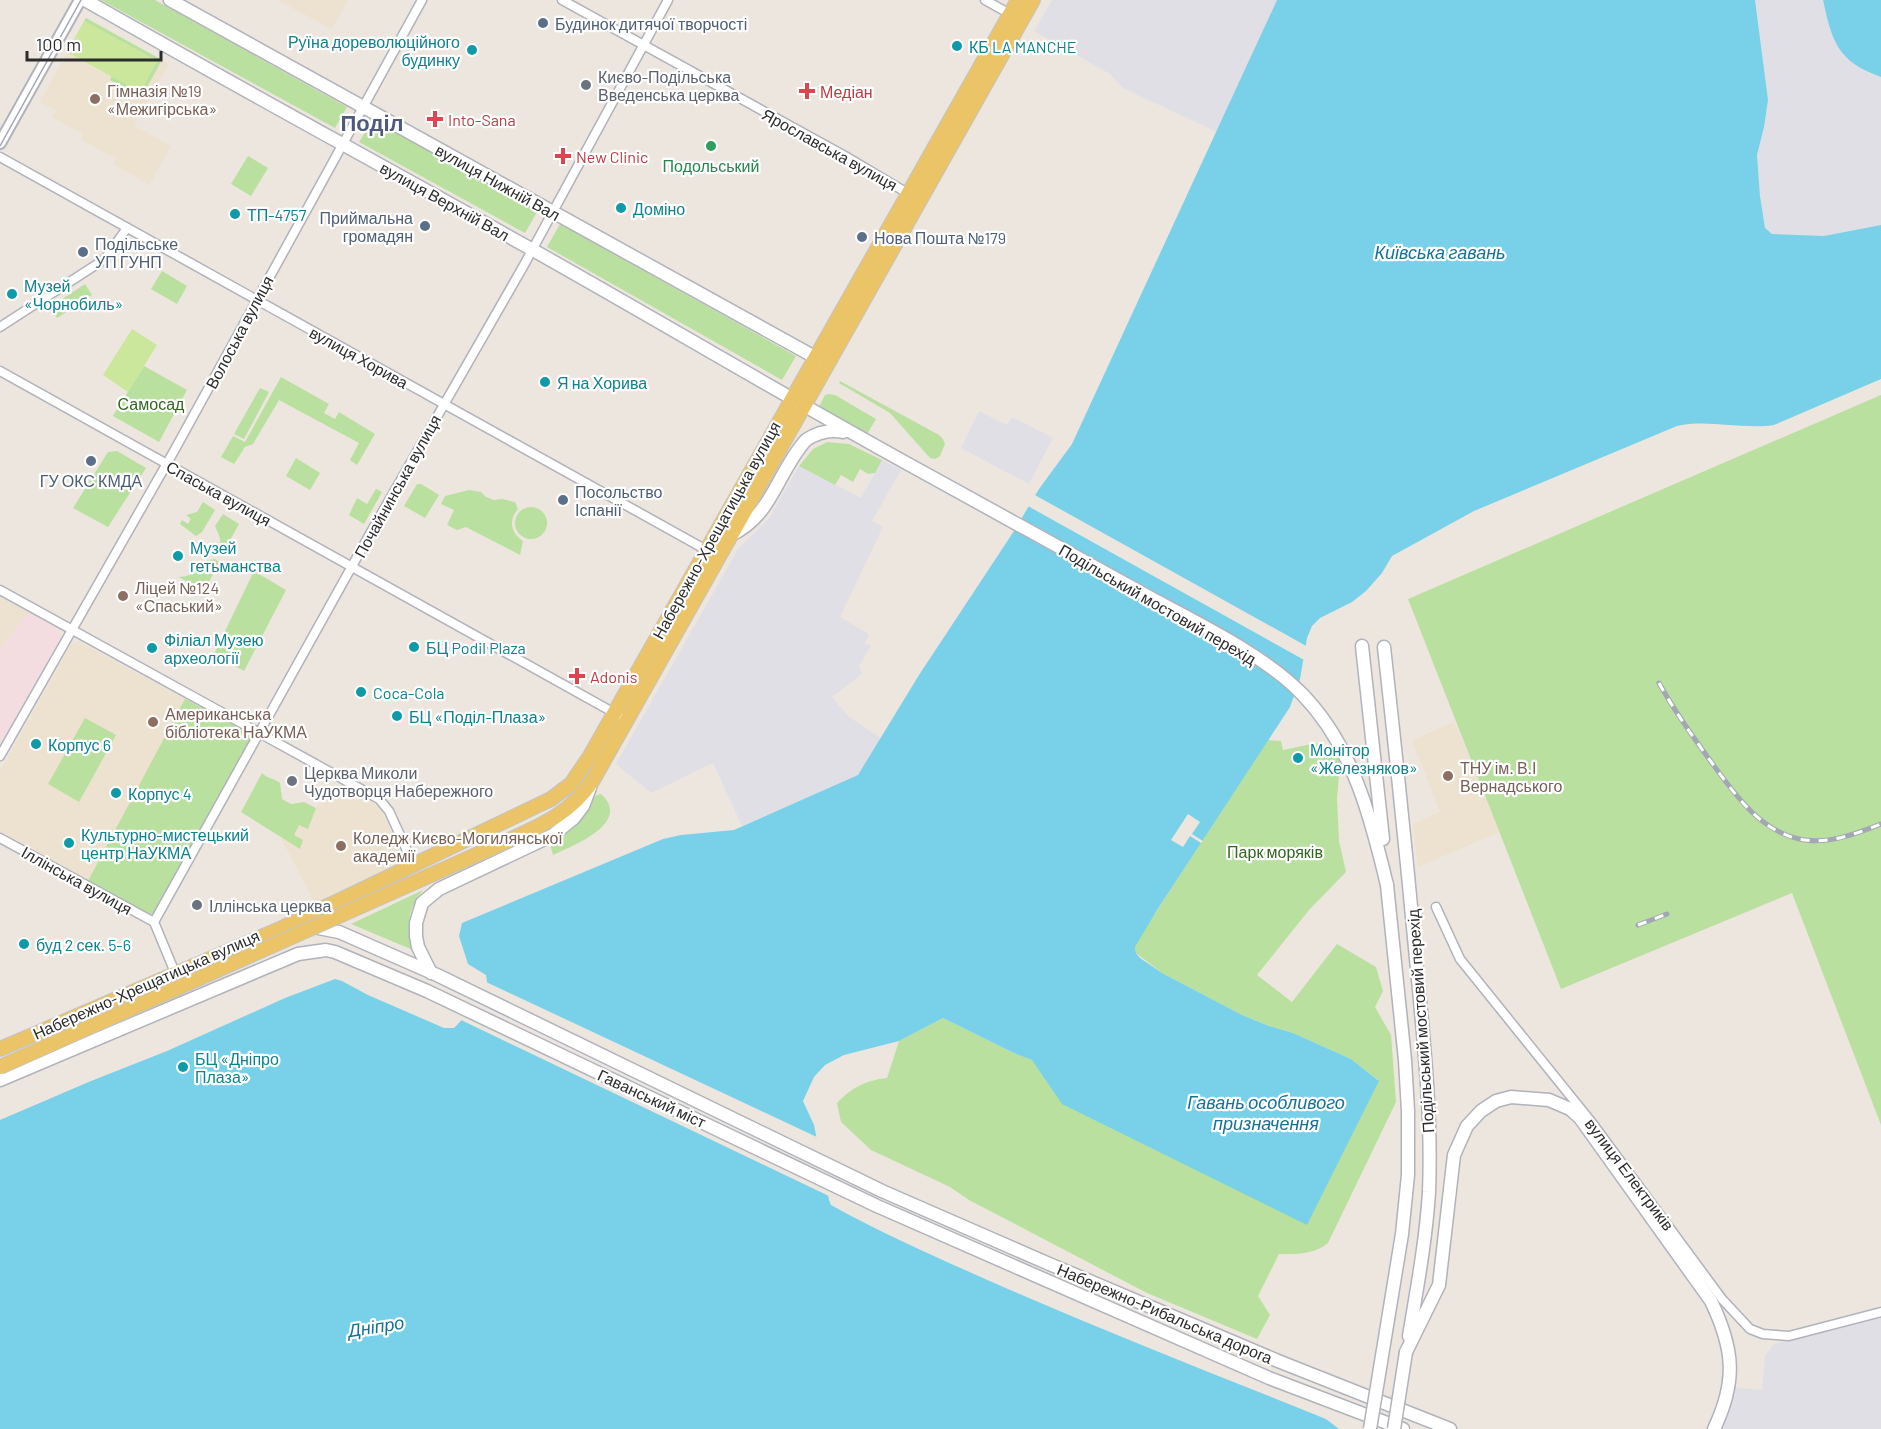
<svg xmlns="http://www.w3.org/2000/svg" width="1881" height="1429" font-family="Barlow,sans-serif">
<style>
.industrial{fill:#e1dfe6}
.education{fill:#ede2d0}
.medical{fill:#f3dde0}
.green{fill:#b9e09f}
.pitch{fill:#cbe79b}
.water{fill:#78d1e9}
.pier{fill:#ede6df}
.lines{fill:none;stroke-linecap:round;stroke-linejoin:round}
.minor-casing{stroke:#b0b2bc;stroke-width:11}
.tertiary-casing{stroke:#b0b2bc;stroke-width:14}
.secondary-casing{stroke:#b0b2bc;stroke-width:15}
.primary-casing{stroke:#c4c4c4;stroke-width:16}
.minor{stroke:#fff;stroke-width:8}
.tertiary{stroke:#fff;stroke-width:10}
.secondary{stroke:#fff;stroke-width:12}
.primary{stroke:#eac467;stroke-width:14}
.tram{stroke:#a2a6b5;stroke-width:1.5}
.rail-casing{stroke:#a2a6b5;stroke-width:5}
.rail{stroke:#fff;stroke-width:3;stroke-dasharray:9;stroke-linecap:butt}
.secondary-bridge-casing{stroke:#b0b2bc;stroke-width:15;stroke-linecap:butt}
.primary-bridge-casing{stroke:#c4c4c4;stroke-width:16;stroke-linecap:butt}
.secondary-bridge{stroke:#fff;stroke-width:12}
.primary-bridge{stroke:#eac467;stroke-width:14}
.service-dot{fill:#5c6f8a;stroke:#fff;stroke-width:2}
.culture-dot{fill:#0f9aa8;stroke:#fff;stroke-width:2}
.worship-dot{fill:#6b7280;stroke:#fff;stroke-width:2}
.health-dot{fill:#e0444e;stroke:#fff;stroke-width:2}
.education-dot{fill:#8d6e63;stroke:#fff;stroke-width:2}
.leisure-dot{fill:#2e9e5b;stroke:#fff;stroke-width:2}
.labels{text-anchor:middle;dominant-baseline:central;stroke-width:4.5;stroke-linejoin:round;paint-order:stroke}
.service-label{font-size:16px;fill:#4e5e75;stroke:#fff;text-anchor:start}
.culture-label{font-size:16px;fill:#0d838f;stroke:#fff;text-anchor:start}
.worship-label{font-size:16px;fill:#5b616d;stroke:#fff;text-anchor:start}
.education-label{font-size:16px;fill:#785e54;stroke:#fff;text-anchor:start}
.health-label{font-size:16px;fill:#be3a42;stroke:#fff;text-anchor:start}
.street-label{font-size:16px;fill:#2c2c2c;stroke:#fff}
.leisure-label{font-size:16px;fill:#27864d;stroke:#fff}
.park-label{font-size:16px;fill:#31661f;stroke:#fff}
.water-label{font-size:18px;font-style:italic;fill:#157197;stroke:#fff}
.district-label{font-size:22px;font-weight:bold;fill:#4e597b;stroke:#fff}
</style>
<rect width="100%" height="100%" fill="#ede6df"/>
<g class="industrial">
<path d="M 1052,0 L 1277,0 L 1217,132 L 1123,88 L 1110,74 L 1034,31 Z"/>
<path d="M 1755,0 L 1823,0 L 1826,14 L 1867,72 L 1881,77 L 1881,225 L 1824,236 L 1772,234 L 1765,228 L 1760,195 L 1757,155 L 1768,100 Z"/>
<path d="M 979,411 L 1007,425 L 1012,417 L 1053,438 L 1029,484 L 961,448 Z"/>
<path d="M 882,460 L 901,470 L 872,521 L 883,527 L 840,617 L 869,634 L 865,643 L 871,646 L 859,666 L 862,674 L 832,697 L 848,716 L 882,739 L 859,775 L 742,826 L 713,763 L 651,793 L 616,764 L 738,549 L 770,517 L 799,466 L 861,498 Z"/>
<path d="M 1881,1316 L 1881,1429 L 1715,1429 L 1729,1387 L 1762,1390 L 1765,1356 L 1774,1344 Z"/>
</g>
<g class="education">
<path d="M 277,0 L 348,0 L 332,29 Z"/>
<path d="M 86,18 L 169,64 L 134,125 L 171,146 L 149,185 L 113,164 L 116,159 L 81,139 L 83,134 L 52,117 L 56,111 L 40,102 Z"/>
<path d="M 0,597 L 28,612 L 0,651 Z"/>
<path d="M 78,641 L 185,699 L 88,881 L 0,831 L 0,771 L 71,644 Z"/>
<path d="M 1454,722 L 1502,831 L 1418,867 L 1413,824 L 1440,812 L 1412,740 Z"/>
<path d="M 343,783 L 371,800 L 381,810 L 401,853 L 401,861 L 400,864 L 316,905 L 281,838 Z"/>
</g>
<path class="medical" d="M 28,612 L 59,629 L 61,637 L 0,747 L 0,651 Z"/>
<g class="green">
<path d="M 101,0 L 155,0 L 347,107 L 335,128 Z"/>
<path d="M 86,18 L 162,60 L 143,94 L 138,95 L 110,80 L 112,76 L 140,92 L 157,61 L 84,21 Z"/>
<path d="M 373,120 L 537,212 L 525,233 L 359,142 Z"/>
<path d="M 248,156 L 268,168 L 251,196 L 231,184 Z"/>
<path d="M 560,224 L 796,356 L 782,380 L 547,247 Z"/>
<path d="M 162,271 L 187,286 L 177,304 L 151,289 Z"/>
<path d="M 85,284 L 92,295 L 57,318 L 50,307 Z"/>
<path d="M 144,366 L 187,390 L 159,442 L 113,416 Z"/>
<path d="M 281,377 L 329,404 L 324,413 L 335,419 L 339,412 L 375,434 L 357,465 L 350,460 L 359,443 L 279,400 L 253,444 L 245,447 L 234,464 L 221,457 L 233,436 L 245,442 Z"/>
<path d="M 840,381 L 939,435 L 943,439 L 945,444 L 940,456 L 935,459 L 930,458 L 890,413 L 839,383 Z"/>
<path d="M 260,388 L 269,392 L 244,439 L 234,434 Z"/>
<path d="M 829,394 L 835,395 L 876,419 L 867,434 L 819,407 L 825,395 Z"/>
<path d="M 1881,395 L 1881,1125 L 1792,893 L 1561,989 L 1408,599 Z"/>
<path d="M 827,442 L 849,444 L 882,460 L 875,473 L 868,474 L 860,469 L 853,482 L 841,475 L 835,485 L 799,466 L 813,449 Z"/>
<path d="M 117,451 L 146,468 L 108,527 L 73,508 L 108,452 Z"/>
<path d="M 296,458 L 320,473 L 310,490 L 286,476 Z"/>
<path d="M 417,484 L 421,484 L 439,495 L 425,518 L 404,506 Z"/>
<path d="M 376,489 L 382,492 L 364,524 L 349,515 L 357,498 L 367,504 Z"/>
<path d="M 469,490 L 481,492 L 486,497 L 494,500 L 502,499 L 515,502 L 518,509 C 508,520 511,534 523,541 L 520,555 L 466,527 L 457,530 L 447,525 L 454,510 L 441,504 L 445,496 Z"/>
<path d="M 203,502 L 215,510 L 202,532 L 196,536 L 180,524 L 182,520 L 188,524 L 191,519 L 186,515 L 197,512 Z"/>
<circle cx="531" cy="523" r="16"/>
<path d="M 223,514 L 239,524 L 221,556 L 220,538 L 215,526 Z"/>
<path d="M 215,559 L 219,562 L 204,592 L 179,577 C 190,576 197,574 200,562 Z"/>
<path d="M 254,571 L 286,590 L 244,671 L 214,654 Z"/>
<path d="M 185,699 L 247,732 L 251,740 L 157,910 L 151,914 L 146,913 L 88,881 Z"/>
<path d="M 85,718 L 116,735 L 79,802 L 48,784 Z"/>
<path d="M 1267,740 L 1281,741 L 1283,750 L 1321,742 L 1337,753 L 1340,764 L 1337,798 L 1339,841 L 1346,872 L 1309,910 L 1257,975 L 1292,1002 L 1337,944 L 1376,967 L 1383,991 L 1375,1007 L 1391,1035 L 1396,1102 L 1328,1243 C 1313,1255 1297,1254 1279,1254 L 1258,1296 L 1270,1315 L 1257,1339 L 1147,1293 L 969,1200 L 950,1187 L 871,1150 L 841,1122 L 837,1103 C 851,1088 866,1080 887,1078 L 899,1041 L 943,1018 L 1016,1054 L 1032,1060 L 1043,1073 L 1378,1080 L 1351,1059 L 1293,1033 L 1269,1026 L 1242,1015 L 1162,973 L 1136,953 L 1135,947 L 1143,932 Z"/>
<path d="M 262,773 C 268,779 274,778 280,783 L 282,799 L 291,804 L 304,802 L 316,808 L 308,829 L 299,825 L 294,835 L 303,840 L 300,849 L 241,812 Z"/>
<path d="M 601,794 C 633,823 572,846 553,855 L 550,844 C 574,830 582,821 595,796 Z"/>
<path d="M 423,890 C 407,909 406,927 413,950 L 351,924 Z"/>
</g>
<g class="pitch">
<path d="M 84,21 L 157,61 L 140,92 L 67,52 Z"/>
<path d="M 132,329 L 157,345 L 128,392 L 103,375 Z"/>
</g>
<g class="water">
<path d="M 1277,0 L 1755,0 L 1768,100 L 1764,127 L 1757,155 L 1760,196 L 1765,228 L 1772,234 L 1824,236 L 1881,225 L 1881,379 L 1774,425 C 1742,430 1709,419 1677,426 L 1474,511 L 1392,556 L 1382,573 L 1366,591 L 1352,602 L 1320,618 L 1312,626 L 1307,638 L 1300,679 L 1290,707 L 1157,910 L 1135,947 L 1136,953 L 1140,958 L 1162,973 L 1242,1015 L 1269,1026 L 1293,1033 L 1351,1059 L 1379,1081 L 1307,1225 L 1062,1104 L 1032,1060 L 1016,1054 L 943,1018 L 899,1041 L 844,1055 L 825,1065 L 814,1077 L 803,1101 L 814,1125 L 829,1200 L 831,1205 C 883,1234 938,1258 992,1282 C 1102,1330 1214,1374 1326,1419 L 1339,1429 L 0,1429 L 0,1120 L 91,1081 L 167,1051 L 285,998 L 335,979 L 342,981 L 368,995 L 444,1028 L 454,1028 L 479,1002 L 488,989 L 486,975 L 468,964 L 459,936 L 462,923 L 663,839 L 681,835 L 734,830 L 858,775 L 919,675 L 1014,531 L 1039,489 L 1072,444 Z"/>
<path d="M 1823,0 L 1881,0 L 1881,77 C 1838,62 1832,42 1823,0 Z"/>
</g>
<g class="pier">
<path d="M 1033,494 L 1308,647 L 1306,661 L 1026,505 Z"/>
<path d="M 1188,814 L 1200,822 L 1192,834 L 1203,841 L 1201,843 L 1190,836 L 1183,847 L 1171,840 Z"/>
<path d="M 484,981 L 819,1138 L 831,1197 L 459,1019 L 483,992 Z"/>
</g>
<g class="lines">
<defs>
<g id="minor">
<path d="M 562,0 L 845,156 L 909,194"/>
<path d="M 985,0 L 1010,14"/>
<path d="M 0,157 L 719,557"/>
<path d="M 0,327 L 105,259 L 127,228"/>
<path d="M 0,371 L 618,715"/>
<path d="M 0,590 L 379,799 L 389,811 L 414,866"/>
<path d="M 0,756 L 174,451 L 422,0"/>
<path d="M 0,838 L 154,922"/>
<path d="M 1436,907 L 1460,959 L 1593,1124 L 1722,1299 L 1750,1329 L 1763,1334 L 1789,1336 L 1881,1312"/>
<path d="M 154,922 L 371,532 L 524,265 L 668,0"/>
<path d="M 154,922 L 176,975"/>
</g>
<path id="tertiary" d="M 0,143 L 80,0"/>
<g id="secondary">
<path d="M 85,0 C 230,83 378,163 524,245 C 656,319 786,397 919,470 C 997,513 1075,556 1153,599 C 1200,624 1267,657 1303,695 C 1353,747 1371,818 1387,885"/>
<path d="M 170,0 L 822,361"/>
<path d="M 731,535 C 773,515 777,472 806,440 C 818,432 829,429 843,432"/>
<path d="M 1362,646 L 1383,839"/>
<path d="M 1384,647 C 1396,754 1407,861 1417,969 C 1424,1043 1432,1117 1429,1192 C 1426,1240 1417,1288 1409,1336"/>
<path d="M 313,927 L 339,932 L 437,975 L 882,1191 L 1047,1263 L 1278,1361 L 1450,1429"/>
<path d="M 431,973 L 418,947 L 416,936 L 416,923 L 422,903 L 439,889 L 553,835 L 574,818 L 583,806 L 590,788"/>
<path d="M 0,1080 L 298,954 L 326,950 L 335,952 L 427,991 L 877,1206 L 1269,1378 L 1403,1429"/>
<path d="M 1406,1352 L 1439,1285 L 1454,1155 L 1467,1126 L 1481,1111 L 1496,1101 L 1511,1097 L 1549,1100 L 1570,1109 L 1580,1118 L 1711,1301 C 1734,1349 1737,1381 1714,1429"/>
</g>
<g id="primary">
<path d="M 496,846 C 535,828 568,817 593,780 L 1033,0"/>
<path d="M 0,1049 L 282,928 L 551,799 L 571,784 L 590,756 L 1018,0"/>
</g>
</defs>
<use href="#minor" class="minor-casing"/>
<use href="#tertiary" class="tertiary-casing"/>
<use href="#secondary" class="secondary-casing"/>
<use href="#primary" class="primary-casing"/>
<use href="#minor" class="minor"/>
<use href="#tertiary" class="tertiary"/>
<use href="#secondary" class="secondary"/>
<use href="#primary" class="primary"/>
<path class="tram" d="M 0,146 L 81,0"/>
<defs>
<g id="rail">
<path d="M 1659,683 C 1675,712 1693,737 1712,763 C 1736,796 1762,834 1805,840 C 1830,844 1858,833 1881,824"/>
<path d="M 1638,925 L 1667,914"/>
</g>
</defs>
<use href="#rail" class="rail-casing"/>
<use href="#rail" class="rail"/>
<defs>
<g id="secondary-bridge">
<path d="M 1370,1429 L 1402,1234 L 1408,1175 L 1408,1111 L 1405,1060 L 1387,885"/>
<path d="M 1394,1429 L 1406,1352"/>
</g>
<path id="primary-bridge" d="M 0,1067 L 496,846"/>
</defs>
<use href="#secondary-bridge" class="secondary-bridge-casing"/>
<use href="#primary-bridge" class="primary-bridge-casing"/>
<use href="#secondary-bridge" class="secondary-bridge"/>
<use href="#primary-bridge" class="primary-bridge"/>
</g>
<g class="service-dot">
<circle cx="543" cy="23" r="6"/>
<circle cx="425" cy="226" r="6"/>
<circle cx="862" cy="237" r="6"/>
<circle cx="83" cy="252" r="6"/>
<circle cx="91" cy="461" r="6"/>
<circle cx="563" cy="500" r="6"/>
</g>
<g class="culture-dot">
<circle cx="957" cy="46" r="6"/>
<circle cx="472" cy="50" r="6"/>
<circle cx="621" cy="208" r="6"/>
<circle cx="235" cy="214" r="6"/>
<circle cx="12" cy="294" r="6"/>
<circle cx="545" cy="382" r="6"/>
<circle cx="178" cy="556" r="6"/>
<circle cx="414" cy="647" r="6"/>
<circle cx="152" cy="648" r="6"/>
<circle cx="361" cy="692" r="6"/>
<circle cx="397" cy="716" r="6"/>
<circle cx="36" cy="744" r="6"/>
<circle cx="1298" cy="758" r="6"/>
<circle cx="116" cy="793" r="6"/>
<circle cx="69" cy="843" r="6"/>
<circle cx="24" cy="944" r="6"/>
<circle cx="183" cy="1067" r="6"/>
</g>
<g class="worship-dot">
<circle cx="586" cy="85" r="6"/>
<circle cx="292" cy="781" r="6"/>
<circle cx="197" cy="905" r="6"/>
</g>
<g class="health-dot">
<path d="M804 82h6v6h6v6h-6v6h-6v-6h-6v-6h6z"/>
<path d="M432 110h6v6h6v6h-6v6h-6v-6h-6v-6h6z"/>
<path d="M560 147h6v6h6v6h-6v6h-6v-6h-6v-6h6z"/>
<path d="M574 667h6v6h6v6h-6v6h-6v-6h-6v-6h6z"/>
</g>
<g class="education-dot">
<circle cx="95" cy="99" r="6"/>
<circle cx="123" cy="596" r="6"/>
<circle cx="153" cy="722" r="6"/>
<circle cx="1448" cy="776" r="6"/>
<circle cx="341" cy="846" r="6"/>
</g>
<circle class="leisure-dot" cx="711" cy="146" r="6"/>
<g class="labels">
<g class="service-label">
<text x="555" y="23">Будинок дитячої творчості</text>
<text x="413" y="217" text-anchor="end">Приймальна<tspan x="413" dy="18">громадян</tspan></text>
<text x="874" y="237">Нова Пошта №179</text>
<text x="95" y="243">Подільське<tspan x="95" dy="18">УП ГУНП</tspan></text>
<text x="91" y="480" text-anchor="middle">ГУ ОКС КМДА</text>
<text x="575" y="491">Посольство<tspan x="575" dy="18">Іспанії</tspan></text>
</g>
<g class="culture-label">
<text x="460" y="41" text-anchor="end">Руїна дореволюційного<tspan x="460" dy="18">будинку</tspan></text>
<text x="969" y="46">КБ LA MANCHE</text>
<text x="633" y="208">Доміно</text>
<text x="247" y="214">ТП-4757</text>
<text x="24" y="285">Музей<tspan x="24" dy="18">«Чорнобиль»</tspan></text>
<text x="557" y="382">Я на Хорива</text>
<text x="190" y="547">Музей<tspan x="190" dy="18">гетьманства</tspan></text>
<text x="164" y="639">Філіал Музею<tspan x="164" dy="18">археології</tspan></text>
<text x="426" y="647">БЦ Podil Plaza</text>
<text x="373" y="692">Coca-Cola</text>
<text x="409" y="716">БЦ «Поділ-Плаза»</text>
<text x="48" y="744">Корпус 6</text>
<text x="1310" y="749">Монітор<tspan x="1310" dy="18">«Железняков»</tspan></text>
<text x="128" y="793">Корпус 4</text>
<text x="81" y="834">Культурно-мистецький<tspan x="81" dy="18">центр НаУКМА</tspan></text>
<text x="36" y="944">буд 2 сек. 5-6</text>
<text x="195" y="1058">БЦ «Дніпро<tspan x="195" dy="18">Плаза»</tspan></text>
</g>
<g class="worship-label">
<text x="598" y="76">Києво-Подільська<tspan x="598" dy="18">Введенська церква</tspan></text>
<text x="304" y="772">Церква Миколи<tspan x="304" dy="18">Чудотворця Набережного</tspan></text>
<text x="209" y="905">Іллінська церква</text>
</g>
<g class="education-label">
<text x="107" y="90">Гімназія №19<tspan x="107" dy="18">«Межигірська»</tspan></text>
<text x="135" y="587">Ліцей №124<tspan x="135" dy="18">«Спаський»</tspan></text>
<text x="165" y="713">Американська<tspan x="165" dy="18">бібліотека НаУКМА</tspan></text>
<text x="1460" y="767">ТНУ ім. В.І<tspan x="1460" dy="18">Вернадського</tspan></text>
<text x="353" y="837">Коледж Києво-Могилянської<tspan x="353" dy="18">академії</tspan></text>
</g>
<g class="health-label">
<text x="820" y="91">Медіан</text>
<text x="448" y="119">Into-Sana</text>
<text x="576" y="156">New Clinic</text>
<text x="590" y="676">Adonis</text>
</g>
<g class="street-label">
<text transform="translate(830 149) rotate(29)">Ярославська вулиця</text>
<text transform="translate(498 182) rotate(29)">вулиця Нижній Вал</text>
<text transform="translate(445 201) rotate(29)">вулиця Верхній Вал</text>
<text transform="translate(239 332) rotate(-62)">Волоська вулиця</text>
<text transform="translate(359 357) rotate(29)">вулиця Хорива</text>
<text transform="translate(397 486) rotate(-61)">Почайнинська вулиця</text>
<text transform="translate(219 493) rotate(29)">Спаська вулиця</text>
<text transform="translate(716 530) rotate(-61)">Набережно-Хрещатицька вулиця</text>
<text transform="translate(1158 604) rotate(30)">Подільський мостовий перехід</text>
<text transform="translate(77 880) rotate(29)">Іллінська вулиця</text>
<text transform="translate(146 984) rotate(-24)">Набережно-Хрещатицька вулиця</text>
<text transform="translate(1420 1021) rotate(-94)">Подільський мостовий перехід</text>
<text transform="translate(652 1098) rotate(25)">Гаванський міст</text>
<text transform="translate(1630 1174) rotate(53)">вулиця Електриків</text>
<text transform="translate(1165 1313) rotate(23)">Набережно-Рибальська дорога</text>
</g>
<g class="leisure-label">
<text x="711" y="165">Подольський</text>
</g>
<g class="park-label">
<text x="151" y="403">Самосад</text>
<text x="1275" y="851">Парк моряків</text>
</g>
<g class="water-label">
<text x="1440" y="252">Київська гавань</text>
<text x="1266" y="1102">Гавань особливого<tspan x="1266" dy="21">призначення</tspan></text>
<text transform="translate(376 1326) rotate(-9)">Дніпро</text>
</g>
<g class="district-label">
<text x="372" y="122">Поділ</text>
</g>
</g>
<path d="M27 51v9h134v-9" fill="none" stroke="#2c2c2c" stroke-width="3"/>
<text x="36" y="51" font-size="18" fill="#2c2c2c" stroke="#ffffff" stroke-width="4.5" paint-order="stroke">100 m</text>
</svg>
